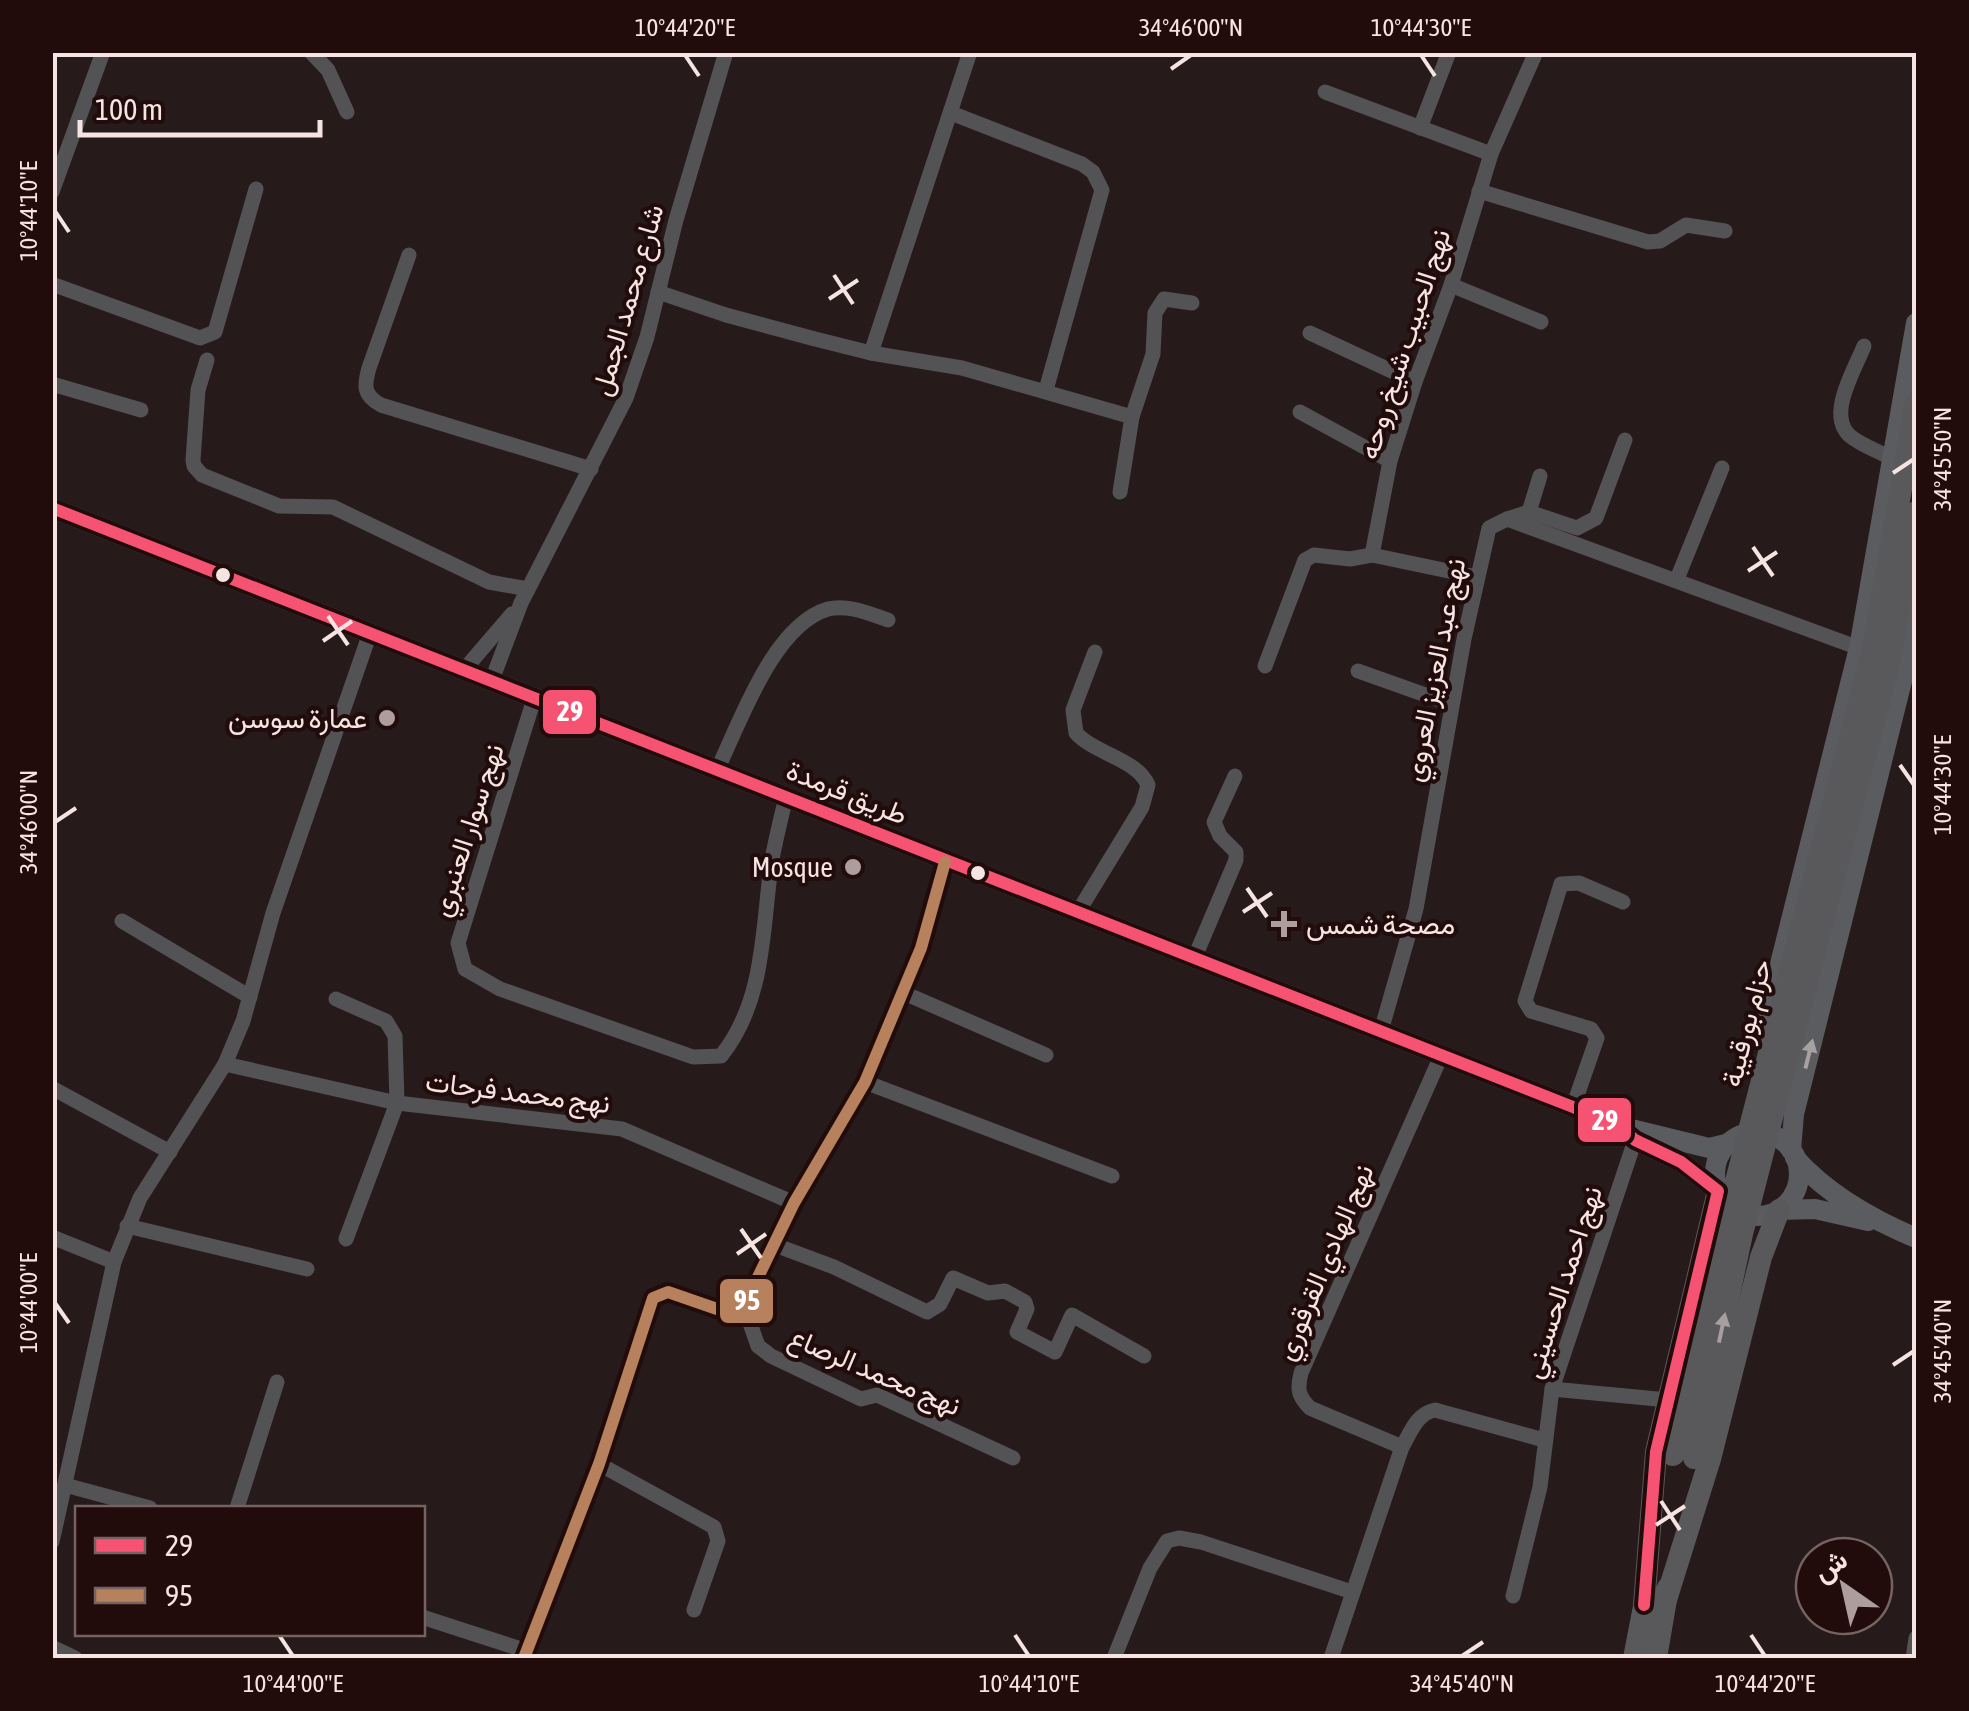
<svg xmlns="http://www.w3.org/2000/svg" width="1969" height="1711" font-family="'Asap Condensed',Vazirmatn,sans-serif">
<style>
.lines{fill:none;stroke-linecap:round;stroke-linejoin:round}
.minor{stroke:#535254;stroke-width:15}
.major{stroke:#5b5c60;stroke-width:20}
.highway{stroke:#59595c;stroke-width:22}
.highway-bridge{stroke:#59595c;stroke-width:22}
.bus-1-casing{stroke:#210c0b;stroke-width:20}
.bus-2-casing{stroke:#210c0b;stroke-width:20}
.bus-1{stroke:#f65372;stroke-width:12}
.bus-2{stroke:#b6815c;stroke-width:12}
.oneway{fill:#a8a0a1}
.oneway2{fill:#a79e9f}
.ticks{fill:none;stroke:#f5e4e2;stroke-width:4}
.bus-dot{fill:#f5e4e2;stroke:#210c0b;stroke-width:4}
.poi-dot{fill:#ad9d9c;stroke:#210c0b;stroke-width:4}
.labels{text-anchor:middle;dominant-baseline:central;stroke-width:8;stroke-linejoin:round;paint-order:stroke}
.street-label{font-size:28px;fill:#f5e4e2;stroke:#210c0b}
.poi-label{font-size:28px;fill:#f5e4e2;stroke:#210c0b;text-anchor:end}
.line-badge{stroke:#210c0b;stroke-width:4}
.badge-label{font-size:28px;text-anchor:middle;font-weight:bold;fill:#fff}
.neatline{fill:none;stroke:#f5e4e2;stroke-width:4}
.ticks-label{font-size:25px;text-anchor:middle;fill:#f5e4e2}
</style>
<rect width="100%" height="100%" fill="#261a1a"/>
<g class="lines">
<g class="minor">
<path d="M 311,52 L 328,70 L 347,112"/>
<path d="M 1325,92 L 1491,154"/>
<path d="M 951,113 L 1082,164 L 1093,172 L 1102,190 L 1046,390"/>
<path d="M 1420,128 L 1449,52"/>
<path d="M 1479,191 L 1648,242 L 1660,241 L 1686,225 L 1725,231"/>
<path d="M 52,192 L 103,52"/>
<path d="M 409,255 L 369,368 C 364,386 363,395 381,405 L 591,469"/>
<path d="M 52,284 L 200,338 L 215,332 L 256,189"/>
<path d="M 1451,285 L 1541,322"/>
<path d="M 658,292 L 726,315 L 815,339 L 871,353 L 962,368 L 1132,417"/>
<path d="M 1310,333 L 1415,382"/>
<path d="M 1864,346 C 1855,369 1827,414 1849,435 C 1860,445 1878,451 1891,458"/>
<path d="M 871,353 L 970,52"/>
<path d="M 207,360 L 198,390 L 193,460 L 194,466 L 202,475 L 279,506 L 333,507 L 489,582 L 528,589"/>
<path d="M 52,384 L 141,410"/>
<path d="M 1300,412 L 1390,461"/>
<path d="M 1120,492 L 1132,417 L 1153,354 L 1155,313 L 1164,299 L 1192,303"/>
<path d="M 1529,512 L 1540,476"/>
<path d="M 1507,519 L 1529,512 L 1577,528 L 1596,518 L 1625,440"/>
<path d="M 1477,577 L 1372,555 L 1390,461 L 1415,382 L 1451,285 L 1491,154 L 1536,52"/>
<path d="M 1677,579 L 1722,468"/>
<path d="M 1265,666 L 1305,560 L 1314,555 L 1350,559 L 1372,555"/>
<path d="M 464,670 L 512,614"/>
<path d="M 1358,671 L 1451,704"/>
<path d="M 492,680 L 521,603 L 626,398 L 647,337 L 676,220 L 726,52"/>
<path d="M 534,699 L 458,943 L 465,969 L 500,989 L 693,1057 L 721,1056 C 766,1000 762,926 772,859 C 776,838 781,818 786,797"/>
<path d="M 717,770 C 740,723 773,625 828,609 C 848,604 870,614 888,620"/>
<path d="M 1078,912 L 1142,807 L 1148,785 C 1137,759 1095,754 1076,733 L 1073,710 L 1095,652"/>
<path d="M 122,921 L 250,997"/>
<path d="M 1194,959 L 1236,860 L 1236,852 L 1220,836 L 1214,822 L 1235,776"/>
<path d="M 904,993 L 1046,1055"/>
<path d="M 336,999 L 386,1021 L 395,1036 L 397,1103 L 346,1239"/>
<path d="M 1381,1031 L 1416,909 L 1464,639 L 1489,528 L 1507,519 L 1859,648"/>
<path d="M 1441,1056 L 1301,1373 C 1297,1389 1298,1396 1310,1408 L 1402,1447 C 1411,1432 1416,1414 1435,1410 L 1544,1440"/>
<path d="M 225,1064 L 397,1103 L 622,1129 L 794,1203"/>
<path d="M 865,1082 L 1112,1176"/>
<path d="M 52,1088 L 170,1152"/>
<path d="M 1573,1107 L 1597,1038 L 1591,1029 L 1531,1011 L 1525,1001 L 1561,884 L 1579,883 L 1623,902"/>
<path d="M 127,1226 L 307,1269"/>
<path d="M 52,1237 L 114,1262"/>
<path d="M 775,1245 L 834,1267 L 927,1312 L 940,1304 L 953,1278 L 988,1293 L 1005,1291 L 1025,1302 L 1027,1309 L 1017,1332 L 1055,1352 L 1072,1315 L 1144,1356"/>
<path d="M 744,1306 L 758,1346 L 771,1356 L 861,1399 L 877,1395 L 1013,1458"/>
<path d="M 1552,1389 L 1668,1400"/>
<path d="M 599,1464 L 714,1527 L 718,1541 L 694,1610"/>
<path d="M 65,1485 L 150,1508"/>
<path d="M 237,1508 L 277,1382"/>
<path d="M 52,1542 L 114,1262 L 140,1198 L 225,1064 L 243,1021 L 273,913 L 370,633"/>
<path d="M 1513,1596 L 1540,1487 L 1552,1389 L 1635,1140"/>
<path d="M 422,1617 L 527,1651"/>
<path d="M 52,1647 L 75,1658"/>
<path d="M 524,1658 L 599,1464 L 653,1298 L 668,1292 L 717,1309 L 744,1306 L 794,1203 L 865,1082 L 921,948 L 945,862"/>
<path d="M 1114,1658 L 1150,1568 L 1167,1541 L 1179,1538 L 1201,1542 L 1352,1592"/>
<path d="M 1331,1658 L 1402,1447"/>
<path d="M 1913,1658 L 1916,1638"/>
</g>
<g class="major">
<path d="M 52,508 L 1573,1107 L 1620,1127 L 1635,1140 L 1681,1162 L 1718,1191"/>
<path d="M 1766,1020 L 1859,648 L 1916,323"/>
<path d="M 1627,1128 L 1709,1148 L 1730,1143"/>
<circle cx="1757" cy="1174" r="42"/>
<path d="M 1791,1150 L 1794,1114 L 1908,657 L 1916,594"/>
<path d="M 1795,1158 C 1828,1195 1871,1219 1916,1238"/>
<path d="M 1779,1210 L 1815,1209 L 1868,1221"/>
</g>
<g class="highway">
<path d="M 1665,1603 L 1710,1459 L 1761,1257 L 1779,1210"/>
<path d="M 1644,1605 L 1656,1452 L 1718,1191"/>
<path d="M 1634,1658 L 1647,1591"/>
<path d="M 1656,1658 L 1668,1588"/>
</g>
<g class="highway-bridge">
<path d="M 1673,1455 L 1724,1228 L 1873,649 L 1916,403"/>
<path d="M 1694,1458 L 1742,1234 L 1891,655 L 1916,512"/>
</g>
<defs>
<path id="bus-1" d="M 52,508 L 1573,1107 L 1620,1127 L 1635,1140 L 1681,1162 L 1718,1191 L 1656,1452 L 1644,1605"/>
<path id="bus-2" d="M 524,1658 L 599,1464 L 653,1298 L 668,1292 L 717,1309 L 744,1306 L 794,1203 L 865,1082 L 921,948 L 945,862"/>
</defs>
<use href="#bus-1" class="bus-1-casing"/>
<use href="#bus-2" class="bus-2-casing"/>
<use href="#bus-1" class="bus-1"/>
<use href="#bus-2" class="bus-2"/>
</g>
<defs><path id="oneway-solid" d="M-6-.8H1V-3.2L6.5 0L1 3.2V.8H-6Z" transform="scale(2.5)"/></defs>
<use class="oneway" href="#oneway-solid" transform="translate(1809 1054) rotate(-76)"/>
<use class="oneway2" href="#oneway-solid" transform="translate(1722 1328) rotate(-78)"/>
<path class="ticks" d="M 685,55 L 699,76M 1421,55 L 1435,76M 1171,69 L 1191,55M 55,211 L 69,232M 834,275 L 853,304M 829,299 L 858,280M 1893,473 L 1914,459M 1753,547 L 1773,576M 1748,571 L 1777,552M 328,616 L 348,645M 323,641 L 352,621M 1900,765 L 1914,785M 55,822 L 76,808M 1247,888 L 1267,917M 1243,912 L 1272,893M 741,1229 L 761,1258M 737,1254 L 766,1234M 55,1303 L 69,1323M 1893,1365 L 1914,1351M 1661,1501 L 1680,1530M 1656,1525 L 1685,1506M 279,1635 L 293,1656M 1015,1635 L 1029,1656M 1751,1635 L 1765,1656M 1462,1656 L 1483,1642"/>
<g class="bus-dot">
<circle cx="223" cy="575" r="9"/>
<circle cx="978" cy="873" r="9"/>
</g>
<g class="poi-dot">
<circle cx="387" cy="718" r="10"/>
<circle cx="853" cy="867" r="10"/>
<path d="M1279 909h10v10h10v10h-10v10h-10v-10h-10v-10h10z"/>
</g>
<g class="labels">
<g class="street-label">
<text transform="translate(627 300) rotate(-74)">شارع محمد الجمل</text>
<text transform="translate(1404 344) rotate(-72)">نهج الحبيب شيخ روحه</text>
<text transform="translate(1434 670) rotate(-79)">نهج عبد العزيز العروي</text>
<text transform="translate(847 792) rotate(22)">طريق قرمدة</text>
<text transform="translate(467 830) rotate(-72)">نهج سوار العنبري</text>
<text transform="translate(1746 1023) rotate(-76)">حزام بورقيبة</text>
<text transform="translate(518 1092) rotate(7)">نهج محمد فرحات</text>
<text transform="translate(1324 1262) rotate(-67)">نهج الهادي القرقوري</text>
<text transform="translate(1562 1282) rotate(-72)">نهج احمد الحسيني</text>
<text transform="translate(875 1371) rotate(23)">نهج محمد الرصاع</text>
</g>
<g class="poi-label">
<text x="367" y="718">عمارة سوسن</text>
<text x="833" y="867">Mosque</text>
<text x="1306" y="924" text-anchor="start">مصحة شمس</text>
</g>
</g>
<g class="line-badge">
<rect x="541" y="688" width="57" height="48" rx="10" fill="#f65372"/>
<rect x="1576" y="1096" width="57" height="48" rx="10" fill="#f65372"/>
<rect x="718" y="1277" width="57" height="48" rx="10" fill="#b6815c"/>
</g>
<g class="badge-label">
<text x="570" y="721">29</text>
<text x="1605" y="1130">29</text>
<text x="747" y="1310">95</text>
</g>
<rect width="1969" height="1711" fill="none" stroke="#210c0b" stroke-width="110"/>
<rect x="75" y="1506" width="350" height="130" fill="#210c0b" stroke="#766261" stroke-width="2.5"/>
<rect x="95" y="1538" width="50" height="15" fill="#f65372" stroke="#766261" stroke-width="2.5"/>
<text x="165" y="1556" font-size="30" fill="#f5e4e2">29</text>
<rect x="95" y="1588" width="50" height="15" fill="#b6815c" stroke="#766261" stroke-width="2.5"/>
<text x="165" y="1606" font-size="30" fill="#f5e4e2">95</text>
<g transform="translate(1844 1586) rotate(326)"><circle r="48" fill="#210c0b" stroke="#766261" stroke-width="2.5"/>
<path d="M0-8L18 38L0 25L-18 38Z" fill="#ad9d9c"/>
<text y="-15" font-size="28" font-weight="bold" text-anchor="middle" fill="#f5e4e2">ش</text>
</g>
<path d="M80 120v15h240v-15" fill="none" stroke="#f5e4e2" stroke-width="5"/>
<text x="95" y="120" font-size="30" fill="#f5e4e2" stroke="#210c0b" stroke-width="8" paint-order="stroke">100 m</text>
<rect x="55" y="55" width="1859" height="1601" class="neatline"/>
<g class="ticks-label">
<text x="685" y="36">10°44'20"E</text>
<text x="1191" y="36">34°46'00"N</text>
<text x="1421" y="36">10°44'30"E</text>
<text transform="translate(28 211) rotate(-90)" y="9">10°44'10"E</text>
<text transform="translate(1942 459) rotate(-90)" y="9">34°45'50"N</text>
<text transform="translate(1942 785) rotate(-90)" y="9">10°44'30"E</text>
<text transform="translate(28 822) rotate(-90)" y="9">34°46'00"N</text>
<text transform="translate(28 1303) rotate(-90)" y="9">10°44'00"E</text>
<text transform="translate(1942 1351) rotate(-90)" y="9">34°45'40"N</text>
<text x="293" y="1692">10°44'00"E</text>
<text x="1029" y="1692">10°44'10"E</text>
<text x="1462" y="1692">34°45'40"N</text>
<text x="1765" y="1692">10°44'20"E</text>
</g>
</svg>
